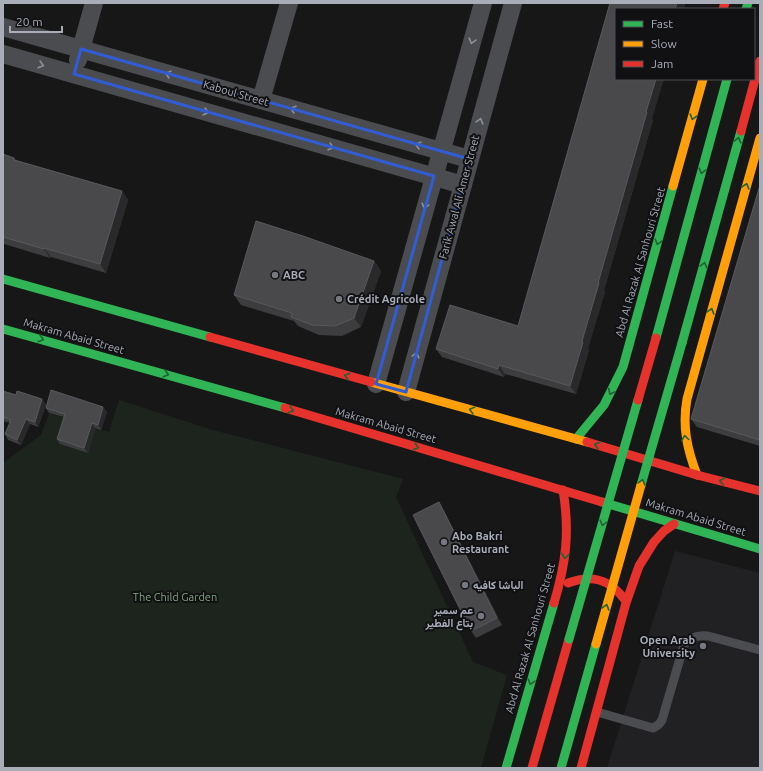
<svg xmlns="http://www.w3.org/2000/svg" width="763" height="771" font-family="Ubuntu,Vazirmatn,sans-serif">
<style>
.built{fill:#212123}
.green{fill:#1d241e}
.lines{fill:none;stroke-linecap:round;stroke-linejoin:round}
.lane{stroke:#4b4c50;stroke-width:9}
.street{stroke:#4b4c50;stroke-width:18}
.fast{stroke:#30b455;stroke-width:9}
.slow{stroke:#ff9f0a;stroke-width:9}
.jam{stroke:#e5322d;stroke-width:9}
.fast-bridge{stroke:#30b455;stroke-width:9}
.slow-bridge{stroke:#ff9f0a;stroke-width:9}
.jam-bridge{stroke:#e5322d;stroke-width:9}
.wall{fill:#3d3d3f}
.shaded-wall{fill:#29292a}
.building{fill:#49494c;stroke:#58595d}
.oneway{stroke:#8c9099}
.oneway2{stroke:#206234}
.marked{fill:none;stroke:#325cd3;stroke-width:3;stroke-linejoin:round}
.poi-dot{fill:#757880;stroke:#111113;stroke-width:1.5}
.labels{text-anchor:middle;dominant-baseline:central;stroke-width:4;stroke-linejoin:round;paint-order:stroke}
.street-label{font-size:11px;fill:#a8adb8;stroke:#111113}
.poi-label{font-size:11px;font-weight:bold;fill:#a8adb8;stroke:#111113;text-anchor:start}
.park-label{font-size:11px;fill:#7fa381;stroke:#111113}
</style>
<rect width="100%" height="100%" fill="#171717"/>
<path class="built" d="M 675,551 L 760,573 L 760,768 L 607,768 Z"/>
<path class="green" d="M 119,400 L 213,430 L 403,479 L 396,497 L 473,662 L 507,675 L 481,768 L 3,768 L 3,463 L 41,435 L 49,413 L 109,432 Z"/>
<g class="lines">
<path class="lane" d="M 597,712 L 653,728 C 658,726 660,724 662,720 L 684,645 C 691,637 697,635 708,636 L 760,650"/>
<g class="street">
<path d="M 3,27 L 469,159"/>
<path d="M 3,54 L 463,185"/>
<path d="M 78,60 L 94,3"/>
<path d="M 261,100 L 289,3"/>
<path d="M 376,384 L 483,3"/>
<path d="M 406,392 L 513,3"/>
</g>
<g class="fast">
<path d="M 746,9 L 748,3"/>
<path d="M 3,279 L 210,337"/>
<path d="M 3,329 L 285,408"/>
<path d="M 656,338 L 727,79"/>
<path d="M 682,343 L 741,131"/>
<path d="M 576,439 L 604,405 L 623,367 L 673,186"/>
<path d="M 602,502 L 760,549"/>
<path d="M 506,768 L 554,603"/>
<path d="M 561,768 L 596,644"/>
</g>
<g class="slow">
<path d="M 673,186 L 703,79"/>
<path d="M 371,382 L 587,442"/>
<path d="M 697,475 C 687,449 682,426 687,399 L 760,138"/>
</g>
<g class="jam">
<path d="M 723,9 L 725,3"/>
<path d="M 741,131 L 760,61"/>
<path d="M 210,337 L 371,382"/>
<path d="M 285,408 L 602,502"/>
<path d="M 587,442 L 697,475 L 760,491"/>
<path d="M 568,583 C 592,574 610,579 625,600"/>
<path d="M 554,603 C 566,563 570,532 563,490"/>
<path d="M 532,768 L 569,639"/>
<path d="M 581,768 L 626,603 L 639,566 L 654,542 L 664,531 L 674,524"/>
</g>
<g class="fast-bridge">
<path d="M 641,485 L 682,343"/>
<path d="M 569,639 L 638,400"/>
</g>
<path class="slow-bridge" d="M 596,644 L 641,485"/>
<path class="jam-bridge" d="M 638,400 L 656,338"/>
</g>
<g class="wall">
<path d="M 610,3 L 685,3 L 684,9 L 616,9 L 652,119 L 653,120 L 604,290 L 605,292 L 588,348 L 589,350 L 576,394 L 505,374 L 504,377 L 442,357 L 436,349 L 518,326 Z"/>
<path d="M 3,154 L 14,158 L 16,160 L 122,191 L 128,200 L 106,273 L 51,257 L 50,258 L 4,244 L 3,243 Z"/>
<path d="M 760,185 L 760,446 L 697,427 L 691,419 Z"/>
<path d="M 374,261 L 381,271 L 361,327 L 342,336 L 319,335 L 298,326 L 294,321 L 241,305 L 234,295 Z"/>
<path d="M 3,391 L 16,395 L 42,399 L 46,405 L 38,427 L 30,424 L 21,445 L 8,440 L 5,434 L 10,423 L 3,421 Z"/>
<path d="M 103,407 L 107,412 L 101,430 L 95,428 L 88,453 L 60,444 L 57,439 L 64,417 L 49,413 L 46,408 Z"/>
<path d="M 443,509 L 502,625 L 476,638 L 471,631 Z"/>
</g>
<g class="shaded-wall">
<path d="M 677,3 L 685,3 L 684,9 L 675,9 Z"/>
<path d="M 656,79 L 664,79 L 652,119 L 653,120 L 604,290 L 605,292 L 588,348 L 589,350 L 576,394 L 570,386 L 582,341 L 646,112 Z"/>
<path d="M 122,191 L 128,200 L 106,273 L 100,264 Z"/>
<path d="M 44,248 L 51,257 L 50,258 L 44,249 Z"/>
<path d="M 374,261 L 381,271 L 361,327 L 354,318 Z"/>
<path d="M 499,365 L 505,374 L 504,377 L 498,369 Z"/>
<path d="M 42,399 L 46,405 L 38,427 L 35,422 Z"/>
<path d="M 103,407 L 107,412 L 101,430 L 98,425 Z"/>
<path d="M 26,419 L 30,424 L 21,445 L 17,440 Z"/>
<path d="M 92,423 L 95,428 L 88,453 L 84,448 Z"/>
<path d="M 439,502 L 443,509 L 502,625 L 497,618 Z"/>
</g>
<g class="building">
<path d="M 610,3 L 677,3 L 675,9 L 616,9 L 616,79 L 656,79 L 646,112 L 647,112 L 598,283 L 599,283 L 582,341 L 583,342 L 570,386 L 499,365 L 498,369 L 436,349 L 450,305 L 518,326 Z"/>
<path d="M 3,154 L 14,158 L 14,160 L 122,191 L 100,264 L 44,248 L 44,249 L 3,237 Z"/>
<path d="M 760,185 L 760,440 L 691,419 Z"/>
<path d="M 256,221 L 303,236 L 374,261 L 354,318 L 335,326 L 312,325 L 291,317 L 292,313 L 234,295 Z"/>
<path d="M 51,390 L 103,407 L 98,425 L 92,423 L 84,448 L 57,439 L 65,414 L 46,408 Z"/>
<path d="M 3,391 L 16,395 L 17,391 L 42,399 L 35,422 L 26,419 L 17,440 L 5,434 L 11,420 L 3,417 Z"/>
<path d="M 439,502 L 497,618 L 471,631 L 413,515 Z"/>
</g>
<defs><path id="oneway-chevron" d="M-2-3.5L2.5 0L-2 3.5" fill="none" stroke-width="1.6" stroke-linecap="round" stroke-linejoin="round"/></defs>
<g class="oneway">
<use href="#oneway-chevron" transform="translate(472 41) rotate(106)"/>
<use href="#oneway-chevron" transform="translate(41 65) rotate(16)"/>
<use href="#oneway-chevron" transform="translate(168 74) rotate(-164)"/>
<use href="#oneway-chevron" transform="translate(293 109) rotate(-164)"/>
<use href="#oneway-chevron" transform="translate(206 112) rotate(16)"/>
<use href="#oneway-chevron" transform="translate(480 121) rotate(-74)"/>
<use href="#oneway-chevron" transform="translate(418 145) rotate(-164)"/>
<use href="#oneway-chevron" transform="translate(331 147) rotate(16)"/>
<use href="#oneway-chevron" transform="translate(425 206) rotate(105)"/>
<use href="#oneway-chevron" transform="translate(416 355) rotate(-75)"/>
</g>
<g class="oneway2">
<use href="#oneway-chevron" transform="translate(693 117) rotate(106)"/>
<use href="#oneway-chevron" transform="translate(738 140) rotate(-75)"/>
<use href="#oneway-chevron" transform="translate(702 171) rotate(105)"/>
<use href="#oneway-chevron" transform="translate(746 186) rotate(-74)"/>
<use href="#oneway-chevron" transform="translate(658 242) rotate(106)"/>
<use href="#oneway-chevron" transform="translate(704 265) rotate(-75)"/>
<use href="#oneway-chevron" transform="translate(711 311) rotate(-74)"/>
<use href="#oneway-chevron" transform="translate(41 339) rotate(16)"/>
<use href="#oneway-chevron" transform="translate(166 374) rotate(16)"/>
<use href="#oneway-chevron" transform="translate(347 376) rotate(-164)"/>
<use href="#oneway-chevron" transform="translate(611 392) rotate(117)"/>
<use href="#oneway-chevron" transform="translate(291 410) rotate(16)"/>
<use href="#oneway-chevron" transform="translate(472 410) rotate(-165)"/>
<use href="#oneway-chevron" transform="translate(685 438) rotate(-98)"/>
<use href="#oneway-chevron" transform="translate(597 445) rotate(-164)"/>
<use href="#oneway-chevron" transform="translate(416 447) rotate(16)"/>
<use href="#oneway-chevron" transform="translate(722 481) rotate(-167)"/>
<use href="#oneway-chevron" transform="translate(642 482) rotate(-74)"/>
<use href="#oneway-chevron" transform="translate(603 523) rotate(106)"/>
<use href="#oneway-chevron" transform="translate(565 556) rotate(99)"/>
<use href="#oneway-chevron" transform="translate(606 607) rotate(-74)"/>
<use href="#oneway-chevron" transform="translate(531 682) rotate(106)"/>
</g>
<path class="marked" d="M 81,49 L 469,159 L 406,392 L 376,384 L 434,176 L 74,74 Z"/>
<g class="poi-dot">
<circle cx="275" cy="275" r="4"/>
<circle cx="339" cy="299" r="4"/>
<circle cx="444" cy="542" r="4"/>
<circle cx="465" cy="585" r="4"/>
<circle cx="481" cy="616" r="4"/>
<circle cx="703" cy="646" r="4"/>
</g>
<g class="labels">
<g class="street-label">
<text transform="translate(236 93) rotate(16)">Kaboul Street</text>
<text transform="translate(459 197) rotate(-75)">Farik Awal Ali Amer Street</text>
<text transform="translate(640 262) rotate(-74)">Abd Al Razak Al Sanhouri Street</text>
<text transform="translate(74 336) rotate(16)">Makram Abaid Street</text>
<text transform="translate(386 425) rotate(16)">Makram Abaid Street</text>
<text transform="translate(696 517) rotate(17)">Makram Abaid Street</text>
<text transform="translate(530 638) rotate(-74)">Abd Al Razak Al Sanhouri Street</text>
</g>
<g class="poi-label">
<text x="283" y="275">ABC</text>
<text x="347" y="299">Crédit Agricole</text>
<text x="452" y="536">Abo Bakri<tspan x="452" dy="13">Restaurant</tspan></text>
<text x="473" y="585">الباشا كافيه</text>
<text x="473" y="610" text-anchor="end">عم سمير<tspan x="473" dy="13">بتاع الفطير</tspan></text>
<text x="695" y="640" text-anchor="end">Open Arab<tspan x="695" dy="13">University</tspan></text>
</g>
<g class="park-label">
<text x="175" y="597">The Child Garden</text>
</g>
</g>
<rect width="763" height="771" fill="none" stroke="#a8adb8" stroke-width="8"/>
<rect x="615" y="8" width="140" height="72" fill="#111113" stroke="#4d4f55"/>
<rect x="623" y="21" width="20" height="6" fill="#30b455" stroke="#4d4f55"/>
<text x="651" y="28" font-size="12" fill="#a8adb8">Fast</text>
<rect x="623" y="41" width="20" height="6" fill="#ff9f0a" stroke="#4d4f55"/>
<text x="651" y="48" font-size="12" fill="#a8adb8">Slow</text>
<rect x="623" y="61" width="20" height="6" fill="#e5322d" stroke="#4d4f55"/>
<text x="651" y="68" font-size="12" fill="#a8adb8">Jam</text>
<path d="M10 26v6h52v-6" fill="none" stroke="#a8adb8" stroke-width="2"/>
<text x="16" y="26" font-size="12" fill="#a8adb8" stroke="#111113" stroke-width="3" paint-order="stroke">20 m</text>
</svg>
